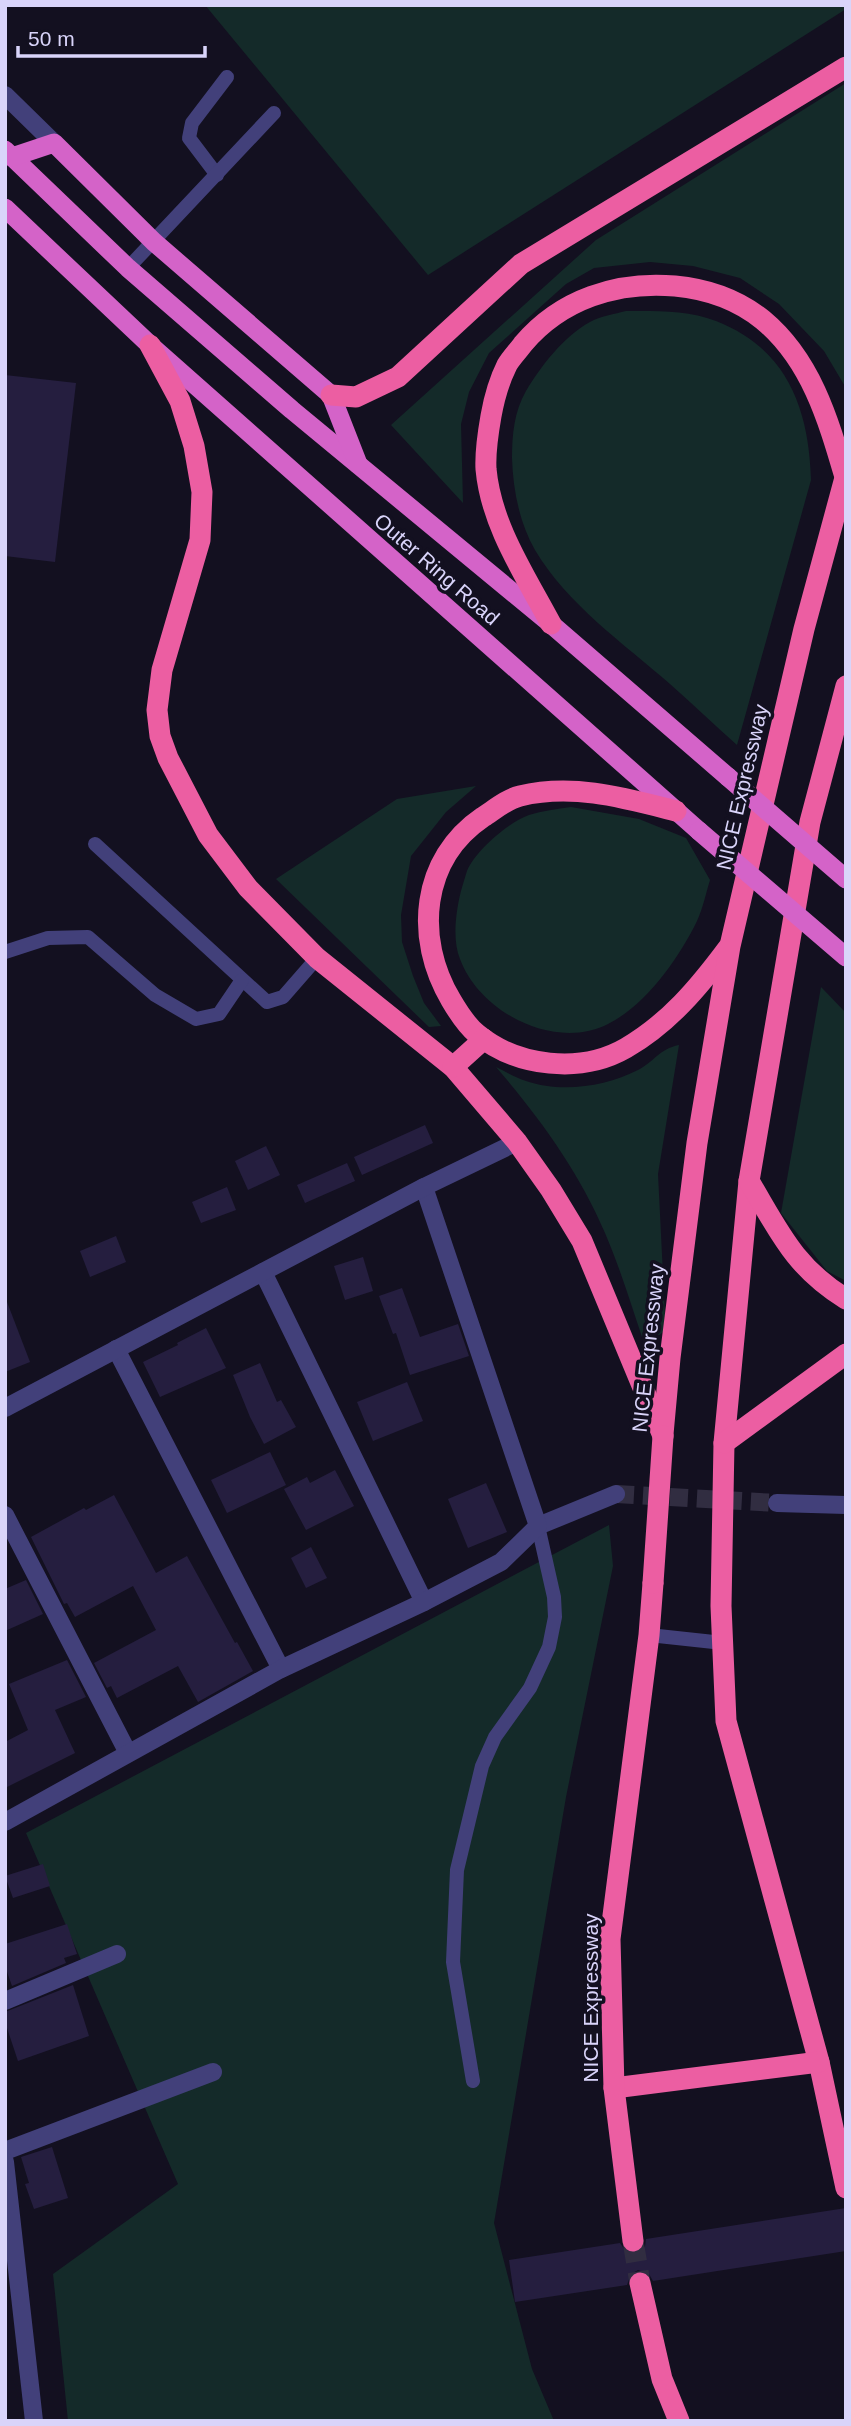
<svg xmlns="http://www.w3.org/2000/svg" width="851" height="2426" font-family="Arial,sans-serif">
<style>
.green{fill:#142a29}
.building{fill:#251e3f}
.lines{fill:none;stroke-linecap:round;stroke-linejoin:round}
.minor-tunnel{stroke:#312d41;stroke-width:18;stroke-dasharray:18 9;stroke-linecap:butt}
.motorway-tunnel{stroke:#312d41;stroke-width:21;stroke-dasharray:21 10;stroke-linecap:butt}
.service{stroke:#42407a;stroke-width:14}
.minor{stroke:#42407a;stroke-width:18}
.tertiary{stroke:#42407a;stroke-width:18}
.trunk{stroke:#d463c8;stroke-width:19}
.motorway{stroke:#ec5ea2;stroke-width:21}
.trunk-bridge{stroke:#d463c8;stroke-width:19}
.motorway-bridge{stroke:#ec5ea2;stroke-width:21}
.labels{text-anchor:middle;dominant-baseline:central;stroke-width:7;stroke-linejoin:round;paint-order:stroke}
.street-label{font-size:21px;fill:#d9d4fa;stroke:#131020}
</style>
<rect width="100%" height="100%" fill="#131020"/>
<g class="green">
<path d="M 205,5 L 846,5 L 846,9 L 428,275 Z"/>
<path d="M 846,83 L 846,388 L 824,351 L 779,304 L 740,278 L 693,266 L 650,262 L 594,268 L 566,284 L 489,353 L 469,392 L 461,424 L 463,503 L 391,425 L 596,240 Z"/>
<path d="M 626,311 C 656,311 688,310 716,321 C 788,349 809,410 811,480 L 737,745 C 714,725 693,704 670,684 C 623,643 567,604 535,550 C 519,522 513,489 512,458 C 512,435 514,412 526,391 C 541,366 564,336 590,322 C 600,316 615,314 626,311 Z"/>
<path d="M 476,786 L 446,812 L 411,856 L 401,915 L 402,942 L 413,976 L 424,1003 L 441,1026 L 429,1027 L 276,879 L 397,799 Z"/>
<path d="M 571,807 L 639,819 L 686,838 L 710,880 C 706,893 703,908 697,921 C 679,958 646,1005 608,1024 C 555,1051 480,1013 460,959 C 452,940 456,911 461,891 C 463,884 465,877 467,871 C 475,851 509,822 529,815 C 542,811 557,809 571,807 Z"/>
<path d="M 821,987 L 846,1013 L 846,1281 L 827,1271 L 781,1213 Z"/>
<path d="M 679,1045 L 658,1174 L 665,1315 L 663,1332 L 653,1340 L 643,1340 C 631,1304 620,1268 605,1233 C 579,1172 540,1118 496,1067 C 506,1072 516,1078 526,1081 C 561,1093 605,1087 638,1070 C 654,1062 659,1049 679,1045 Z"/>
<path d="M 609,1525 L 613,1566 L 566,1797 L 494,2223 L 532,2369 L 554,2421 L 68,2421 L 53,2274 L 178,2184 L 26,1833 Z"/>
</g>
<g class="building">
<path d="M 5,375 L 76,383 L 55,562 L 5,556 Z"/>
<path d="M 425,1125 L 433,1143 L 362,1175 L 354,1157 Z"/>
<path d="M 266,1146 L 280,1175 L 248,1190 L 235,1161 Z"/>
<path d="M 347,1163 L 355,1181 L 305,1203 L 297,1185 Z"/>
<path d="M 227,1187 L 236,1210 L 201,1223 L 192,1202 Z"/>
<path d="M 116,1236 L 126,1262 L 90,1277 L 80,1251 Z"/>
<path d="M 363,1257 L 373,1291 L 345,1300 L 334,1266 Z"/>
<path d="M 402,1288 L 420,1337 L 458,1324 L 469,1356 L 410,1375 L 396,1333 L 393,1334 L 379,1296 Z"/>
<path d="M 5,1302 L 7,1302 L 30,1362 L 5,1372 Z"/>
<path d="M 206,1328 L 226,1368 L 160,1397 L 143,1362 L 178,1345 L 177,1343 Z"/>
<path d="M 260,1363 L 277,1402 L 281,1400 L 296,1427 L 264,1444 L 250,1417 L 233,1375 Z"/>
<path d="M 407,1382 L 423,1421 L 373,1441 L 357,1402 Z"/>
<path d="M 270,1452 L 286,1485 L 227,1513 L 211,1480 Z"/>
<path d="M 335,1470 L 354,1506 L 306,1530 L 284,1489 L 307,1477 L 310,1483 Z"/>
<path d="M 486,1483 L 507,1532 L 468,1548 L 448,1499 Z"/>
<path d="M 114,1495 L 156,1573 L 187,1556 L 235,1643 L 237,1642 L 253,1671 L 198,1702 L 178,1666 L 117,1698 L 111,1686 L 107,1688 L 94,1663 L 156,1630 L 133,1586 L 75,1617 L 67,1603 L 64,1604 L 31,1537 L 84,1508 L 86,1510 Z"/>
<path d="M 311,1547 L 327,1578 L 306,1588 L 291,1558 Z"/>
<path d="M 26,1580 L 43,1614 L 5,1631 L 5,1589 Z"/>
<path d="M 67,1660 L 86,1697 L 55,1710 L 75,1753 L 5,1788 L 5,1742 L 28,1730 L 9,1684 Z"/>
<path d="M 43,1864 L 50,1886 L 13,1898 L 5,1876 Z"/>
<path d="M 67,1924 L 77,1954 L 64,1958 L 66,1963 L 12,1986 L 5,1966 L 5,1944 Z"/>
<path d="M 73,1985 L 89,2036 L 18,2061 L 5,2022 L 5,2012 Z"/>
<path d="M 52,2147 L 68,2198 L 34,2209 L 25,2184 L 29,2183 L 21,2157 Z"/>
<path d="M 846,2208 L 846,2251 L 653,2281 L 649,2274 L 638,2270 L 631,2274 L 627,2285 L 515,2302 L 509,2260 L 620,2243 L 627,2253 L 635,2254 L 645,2247 L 646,2239 Z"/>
</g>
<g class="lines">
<path class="minor-tunnel" d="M 616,1494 L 777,1503"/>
<path class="motorway-tunnel" d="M 633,2241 L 640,2283"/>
<g class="service">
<path d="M 217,175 L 189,138 L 192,123 L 227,77"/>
<path d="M 128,268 L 274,113"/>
<path d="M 95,844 L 267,1002 L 283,997 L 317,958"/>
<path d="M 5,952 L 48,938 L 88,937 L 155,995 L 196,1019 L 219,1014 L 242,980"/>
<path d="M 649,1635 L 723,1643"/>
<path d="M 473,2081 L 453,1962 L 457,1870 L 482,1766 L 495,1737 L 530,1688 L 549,1647 L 555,1617 L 554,1597 L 538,1526"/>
</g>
<g class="minor">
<path d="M 263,1272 L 424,1602"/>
<path d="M 116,1349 L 281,1669"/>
<path d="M 777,1503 L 846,1505"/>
<path d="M 5,1515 L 128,1753"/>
<path d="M 538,1526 L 616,1494"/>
<path d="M 5,1822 L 281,1669 L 424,1602 L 501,1562 L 538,1526 L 424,1187"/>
<path d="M 5,2001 L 117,1954"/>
<path d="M 5,2151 L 213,2072"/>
<path d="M 5,2162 L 34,2421"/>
</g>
<g class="tertiary">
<path d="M 5,95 L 54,143"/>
<path d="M 5,1408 L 424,1187 L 517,1142"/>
</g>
<g class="trunk">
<path d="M 5,150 L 128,268 L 292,410 L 551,624 L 728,777"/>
<path d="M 12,157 L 54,143 L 154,242 L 331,395 L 358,464"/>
<path d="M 5,208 L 150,345 L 699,831"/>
</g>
<g class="motorway">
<path d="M 150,345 L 180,401 L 194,446 L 202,492 L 200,540 L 162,670 L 157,710 L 160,736 L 168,758 L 208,835 L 248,888 L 317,958 L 453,1067 L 517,1142 L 551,1190 L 582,1241 L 663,1436"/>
<path d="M 331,395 L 356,397 L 398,377 L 521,264 L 846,67"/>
<path d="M 551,624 C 525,575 491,525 486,469 C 485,451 488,433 491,416 C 494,399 499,381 507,365 C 511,358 518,351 523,344 C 561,299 617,281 675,286 C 707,289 737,299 763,320 C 811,360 828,419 845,477"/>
<path d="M 846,686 L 810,822 L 749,1181 L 724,1443 L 721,1606 L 726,1721 L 819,2062 L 846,2188"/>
<path d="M 676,811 C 625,798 573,783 520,796 C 507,799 494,810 483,817 C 421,859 414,938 451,1000 C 458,1012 466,1025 477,1034 C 517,1067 581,1074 626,1048 C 669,1023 699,987 728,948"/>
<path d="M 453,1067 L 484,1039"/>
<path d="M 749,1181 C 779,1231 794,1267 846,1299"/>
<path d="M 663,1434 L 670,1358 L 697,1143 L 730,946 L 804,629 L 846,474"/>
<path d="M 724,1443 L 846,1354"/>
<path d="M 614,2088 L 819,2062"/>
<path d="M 633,2241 L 614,2088 L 610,1939 L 649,1635 L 653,1583"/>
<path d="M 640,2283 L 662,2379 L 679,2421"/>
</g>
<g class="trunk-bridge">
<path d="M 728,777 L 846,879"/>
<path d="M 699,831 L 846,957"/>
</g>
<path class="motorway-bridge" d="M 653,1583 L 663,1436"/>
</g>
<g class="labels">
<g class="street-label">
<text transform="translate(437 569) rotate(41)">Outer Ring Road</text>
<text transform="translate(742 787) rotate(-77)">NICE Expressway</text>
<text transform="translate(648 1348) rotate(-84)">NICE Expressway</text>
<text transform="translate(590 1998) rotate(-90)">NICE Expressway</text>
</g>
</g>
<rect width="851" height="2426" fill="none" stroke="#d9d4fa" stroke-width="14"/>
<path d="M18 46v10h187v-10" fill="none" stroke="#d9d4fa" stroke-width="3.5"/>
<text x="28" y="46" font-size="21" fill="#d9d4fa" stroke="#131020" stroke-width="5" paint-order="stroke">50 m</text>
</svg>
